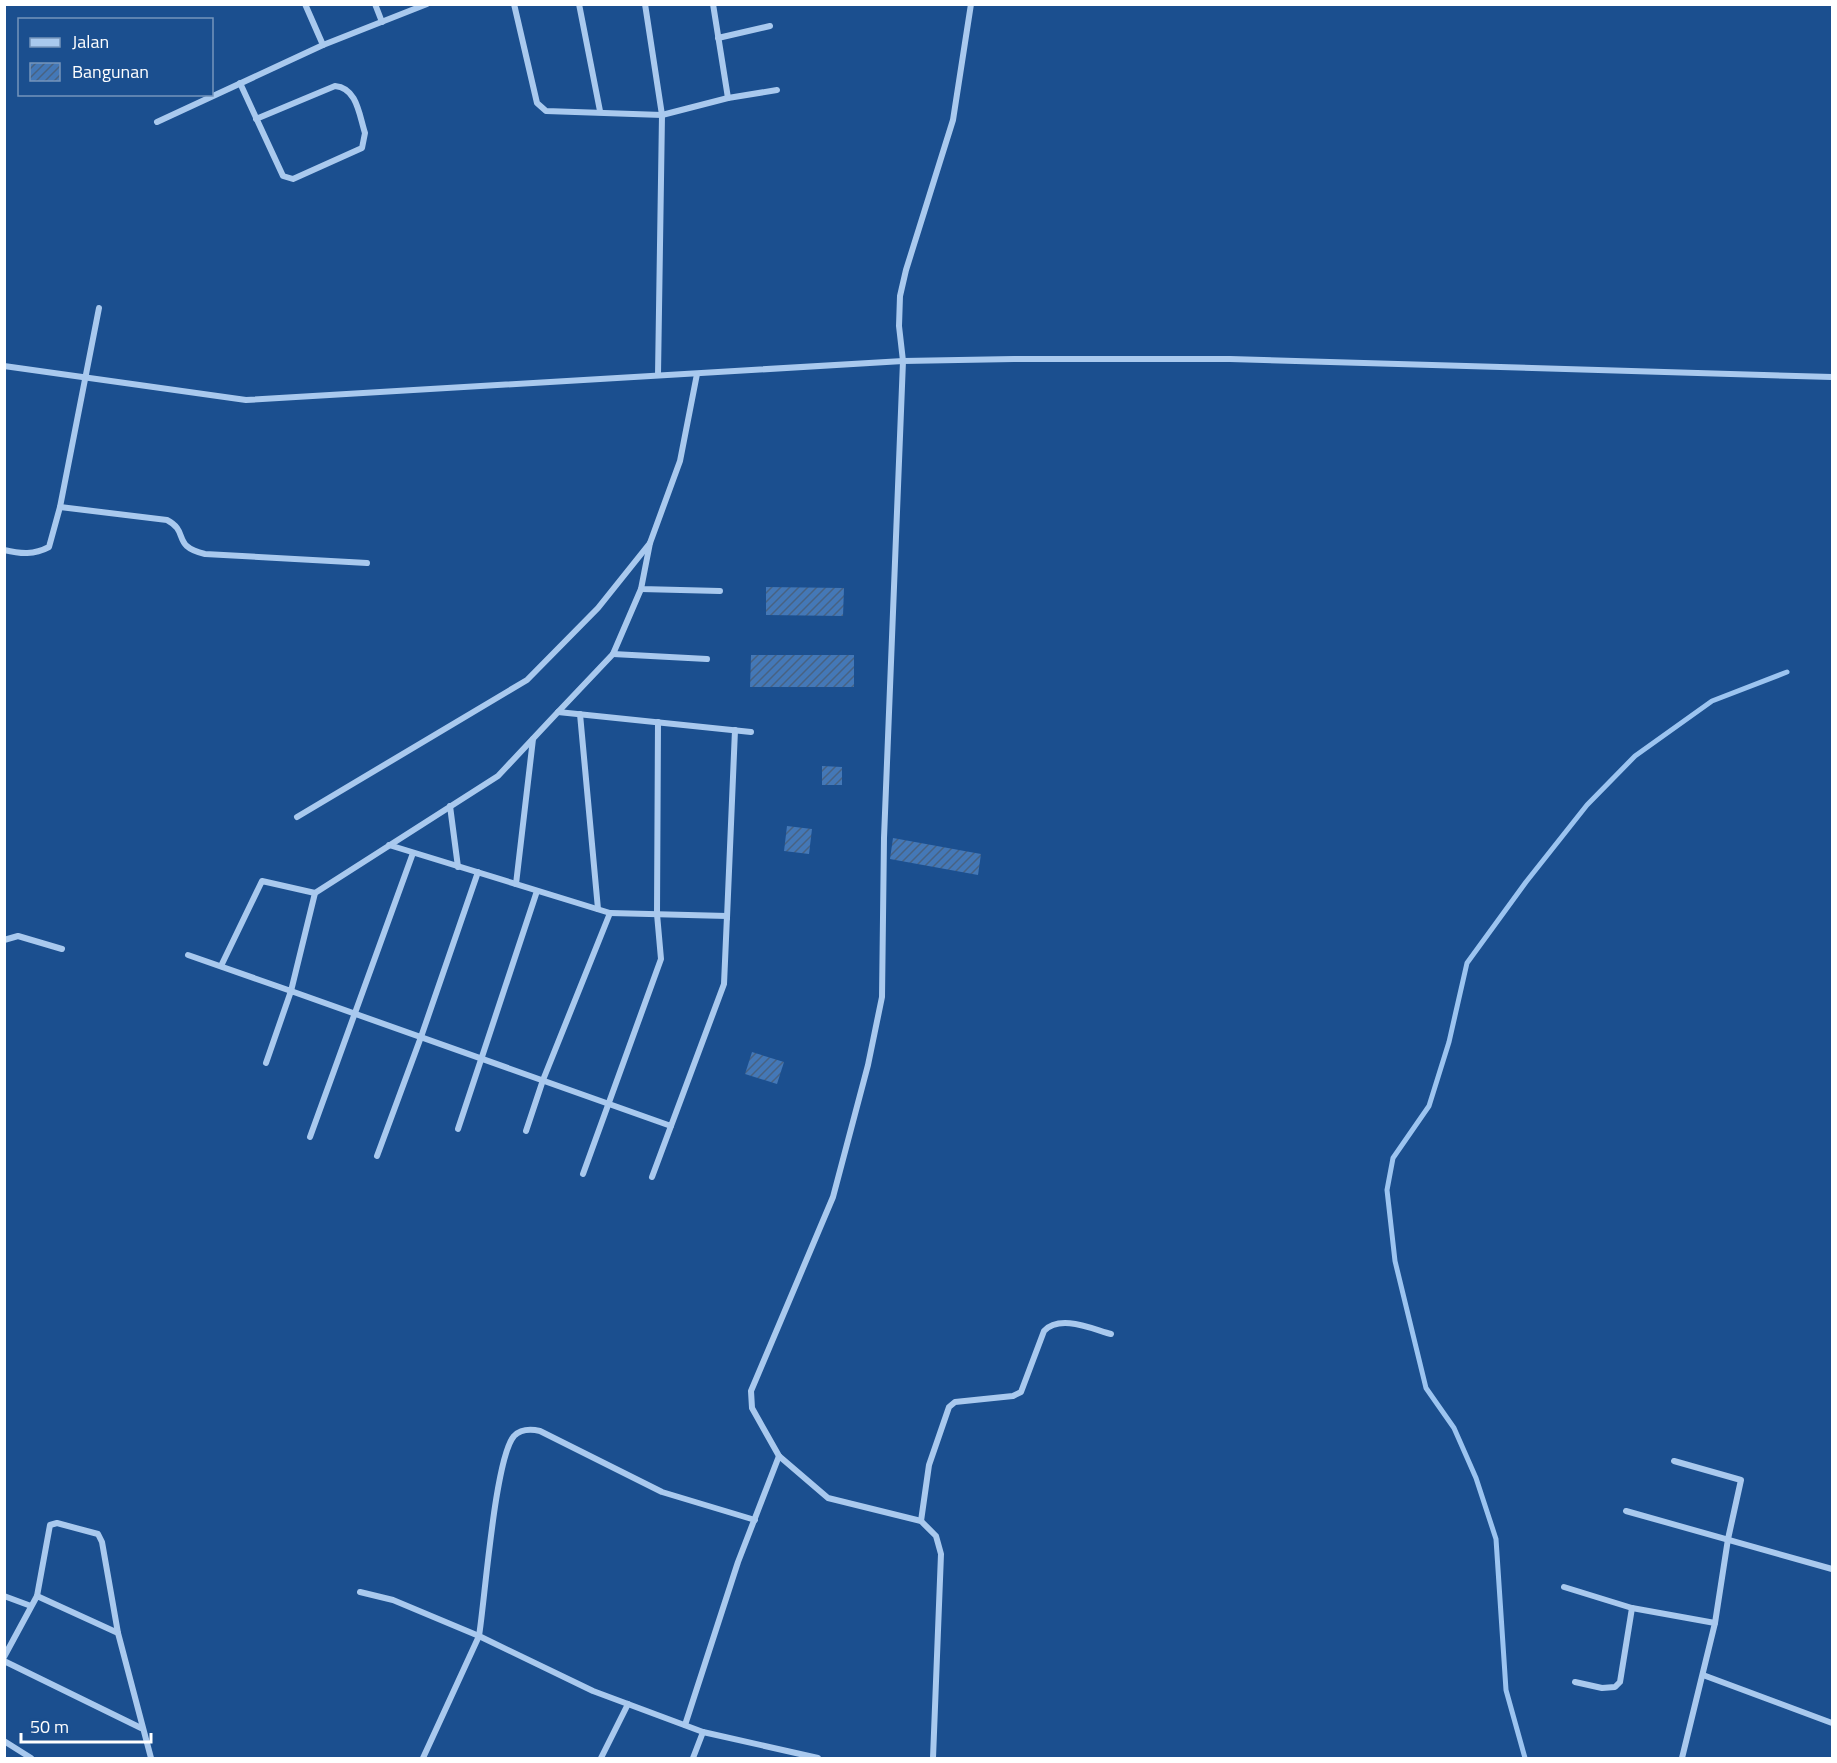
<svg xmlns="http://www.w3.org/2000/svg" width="1837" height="1763" font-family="'Titillium Web',sans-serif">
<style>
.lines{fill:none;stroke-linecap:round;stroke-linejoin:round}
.stream{stroke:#9cc4f0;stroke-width:5}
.building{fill:url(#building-hatch)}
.minor{stroke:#a9c9ee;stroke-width:6}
</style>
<defs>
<pattern id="building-hatch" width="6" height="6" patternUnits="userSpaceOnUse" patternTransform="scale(1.5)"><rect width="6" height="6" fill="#4478b7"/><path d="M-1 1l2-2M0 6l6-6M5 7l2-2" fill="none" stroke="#486282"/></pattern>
</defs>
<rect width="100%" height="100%" fill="#1b4f8f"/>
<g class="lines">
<path class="stream" d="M 1525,1758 L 1506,1690 L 1496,1539 L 1476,1478 L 1454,1428 L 1426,1388 L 1395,1261 L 1387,1190 L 1393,1158 L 1429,1106 L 1449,1042 L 1467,963 L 1526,882 L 1587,805 L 1635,756 L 1712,701 L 1787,672"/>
</g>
<g class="building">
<path d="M 766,587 L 844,588 L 843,616 L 766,615 Z"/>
<path d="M 751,655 L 854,655 L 854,687 L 750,687 Z"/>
<path d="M 822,766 L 842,767 L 842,785 L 822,785 Z"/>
<path d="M 787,826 L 812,829 L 809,854 L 784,851 Z"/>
<path d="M 893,838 L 981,854 L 978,875 L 890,859 Z"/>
<path d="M 752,1052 L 784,1062 L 777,1084 L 745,1074 Z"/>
</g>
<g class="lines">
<g class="minor">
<path d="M 305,4 L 323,45"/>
<path d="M 375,4 L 382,22"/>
<path d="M 514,4 L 537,103 L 546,111 L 662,115 L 728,98 L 777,90"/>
<path d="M 579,4 L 600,111"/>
<path d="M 645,4 L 662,115 L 658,375"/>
<path d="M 713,4 L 728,98"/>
<path d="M 718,38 L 770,26"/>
<path d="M 240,83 L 283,176 L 293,179 L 362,148 L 365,133 C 359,114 357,88 335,86 L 256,119"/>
<path d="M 157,122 L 323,45 L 427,4"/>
<path d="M 4,366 L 246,400 L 903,361 L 1014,359 L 1230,359 L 1832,377"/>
<path d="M 697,374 L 680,461 L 650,543 L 641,589 L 720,591"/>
<path d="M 60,507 L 167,520 C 190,532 171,546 205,554 L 367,563"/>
<path d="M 4,550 C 21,554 34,555 49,547 L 60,507 L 99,308"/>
<path d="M 641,589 L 613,654 L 707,659"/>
<path d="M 613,654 L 558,712 L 751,732"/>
<path d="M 580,714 L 598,909"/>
<path d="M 450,806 L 458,867"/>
<path d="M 297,817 L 527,680 L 598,608 L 650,543"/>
<path d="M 516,884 L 533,739"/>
<path d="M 727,918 L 735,730"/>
<path d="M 4,940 L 18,936 L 62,949"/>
<path d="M 188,955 L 291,991 L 315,893 L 498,776 L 558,712"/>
<path d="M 221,966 L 262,881 L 315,893"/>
<path d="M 266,1063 L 291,991 L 671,1126 L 724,984 L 727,916 L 610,913 L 389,845"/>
<path d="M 458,1129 L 537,891"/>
<path d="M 526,1131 L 543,1080 L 610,913"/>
<path d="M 310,1137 L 413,853"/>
<path d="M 377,1156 L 421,1037 L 478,872"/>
<path d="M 583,1174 L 661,959 L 657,914 L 658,722"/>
<path d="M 652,1177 L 671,1126"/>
<path d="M 1674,1461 L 1741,1480 L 1728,1539 L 1715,1623 L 1682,1758"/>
<path d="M 1626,1511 L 1832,1569"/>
<path d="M 755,1520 L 662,1492 L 540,1431 C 531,1429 521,1429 514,1436 C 495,1458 485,1599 479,1636 L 593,1691 L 703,1732 L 818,1758"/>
<path d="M 921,1521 L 929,1465 L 949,1407 L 955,1402 L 1013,1396 L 1021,1392 L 1044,1331 C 1060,1314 1092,1329 1111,1334"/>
<path d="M 1564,1587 L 1632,1608 L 1715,1623"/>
<path d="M 360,1592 L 393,1600 L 479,1636 L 423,1758"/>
<path d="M 4,1596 L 31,1606"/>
<path d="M 37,1596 L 50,1525 L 57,1523 L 98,1534 L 102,1542 L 118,1633"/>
<path d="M 4,1657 L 37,1596 L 118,1633 L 151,1758"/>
<path d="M 4,1661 L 141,1728"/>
<path d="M 1703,1675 L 1832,1723"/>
<path d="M 1575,1682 L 1602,1688 L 1615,1687 L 1620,1682 L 1632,1608"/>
<path d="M 685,1725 L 738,1562 L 779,1456"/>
<path d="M 4,1741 L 31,1758"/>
<path d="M 601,1758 L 628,1704"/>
<path d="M 693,1758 L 703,1732"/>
<path d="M 933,1758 L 941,1554 L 936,1536 L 921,1521 L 828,1498 L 779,1456 L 752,1408 L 751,1391 L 833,1197 L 868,1065 L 882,997 L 884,838 L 903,361 L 899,326 L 900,296 L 906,270 L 953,120 L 971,4"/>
</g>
</g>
<rect width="1837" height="1763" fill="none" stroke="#ffffff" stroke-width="12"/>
<rect x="18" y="18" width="195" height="78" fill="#1b4f8f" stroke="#7695bc" stroke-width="1.5"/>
<rect x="30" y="38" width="30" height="9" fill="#a9c9ee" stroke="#7695bc" stroke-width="1.5"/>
<text x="72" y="48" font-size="18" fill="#ffffff">Jalan</text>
<rect x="30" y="63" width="30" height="18" fill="url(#building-hatch)" stroke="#7695bc" stroke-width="1.5"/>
<text x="72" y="78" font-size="18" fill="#ffffff">Bangunan</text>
<path d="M21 1733v9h130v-9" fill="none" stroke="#ffffff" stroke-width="3"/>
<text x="30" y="1733" font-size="18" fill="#ffffff" stroke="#1b4f8f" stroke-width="4.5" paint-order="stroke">50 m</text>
</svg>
